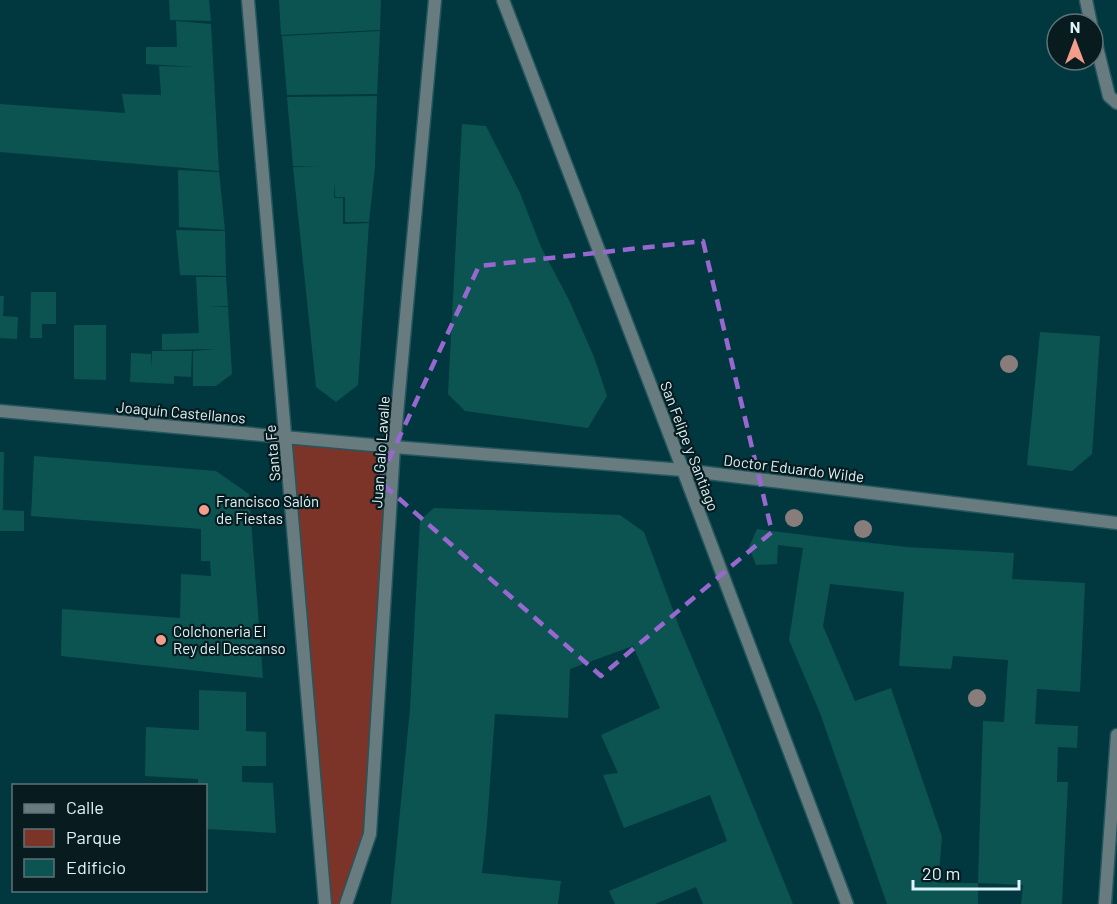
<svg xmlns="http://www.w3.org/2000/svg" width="1117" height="904" font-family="Barlow,sans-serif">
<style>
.green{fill:#7c3429}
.building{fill:#0b5451}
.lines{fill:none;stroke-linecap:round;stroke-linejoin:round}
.minor-casing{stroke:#24565e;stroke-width:15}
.tertiary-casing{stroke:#24565e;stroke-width:15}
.minor{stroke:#687c7f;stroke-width:12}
.tertiary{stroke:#687c7f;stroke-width:12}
.tree{fill:#887d7a}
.marked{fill:none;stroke:#9868d0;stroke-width:4.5;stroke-dasharray:12 8;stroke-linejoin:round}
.poi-dot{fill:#f59d8d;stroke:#081c20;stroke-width:2}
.labels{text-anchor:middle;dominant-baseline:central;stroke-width:4.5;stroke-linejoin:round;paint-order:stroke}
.street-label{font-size:15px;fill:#dcf4f9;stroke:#081c20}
.poi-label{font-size:15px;fill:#dcf4f9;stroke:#081c20;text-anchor:start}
</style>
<rect width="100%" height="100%" fill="#013840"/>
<path class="green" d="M 291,441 L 390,452 L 368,832 L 345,904 L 330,904 Z"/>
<g class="building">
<path d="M 169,0 L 209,0 L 211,21 L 170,20 Z"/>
<path d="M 279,0 L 381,0 L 380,30 L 281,35 Z"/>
<path d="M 176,21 L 211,24 L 219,171 L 0,152 L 0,104 L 125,113 L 122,94 L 161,95 L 159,66 L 196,67 L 146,64 L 146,47 L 177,47 Z"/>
<path d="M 380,31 L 377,94 L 287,95 L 282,36 Z"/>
<path d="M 377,96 L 375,167 L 369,222 L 345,222 L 345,197 L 335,197 L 334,181 L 334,198 L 343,198 L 343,224 L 369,223 L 358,385 L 336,402 L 316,387 L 293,167 L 319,166 L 293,166 L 287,97 Z"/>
<path d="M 462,124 L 486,126 L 520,193 L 541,247 L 569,300 L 594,357 L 607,396 L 588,428 L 465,411 L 448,394 Z"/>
<path d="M 178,170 L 219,172 L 225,230 L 179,227 Z"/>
<path d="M 176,230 L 225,231 L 226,276 L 180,275 Z"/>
<path d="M 196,277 L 226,277 L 228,306 L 207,306 L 228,307 L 232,374 L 216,386 L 193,386 L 193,351 L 215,349 L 162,350 L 162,334 L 199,333 Z"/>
<path d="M 31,292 L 56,292 L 56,324 L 42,324 L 42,338 L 30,338 Z"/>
<path d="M 0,296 L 4,296 L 3,316 L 18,317 L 17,339 L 0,338 Z"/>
<path d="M 74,325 L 106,325 L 106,380 L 74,379 Z"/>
<path d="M 1040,332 L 1100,336 L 1092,454 L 1072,471 L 1027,465 Z"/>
<path d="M 152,351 L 192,351 L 191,377 L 174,376 L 174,384 L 130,382 L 131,353 L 151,354 L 152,368 Z"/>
<path d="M 0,452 L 4,452 L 3,510 L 24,511 L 24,531 L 0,531 Z"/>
<path d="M 34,456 L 216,471 L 249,494 L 263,678 L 61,656 L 62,609 L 180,618 L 181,574 L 211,576 L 210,561 L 201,561 L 201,529 L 31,516 Z"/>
<path d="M 434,508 L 620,515 L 644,532 L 680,629 L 721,727 L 793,904 L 703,904 L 696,887 L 655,904 L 615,904 L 609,891 L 727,841 L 710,795 L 624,828 L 603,775 L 618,773 L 601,735 L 660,708 L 633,646 L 570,669 L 568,718 L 495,714 L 487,824 L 482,873 L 561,881 L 558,904 L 391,904 L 410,709 L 420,520 Z"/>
<path d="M 757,529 L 836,539 L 907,547 L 1014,553 L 1012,579 L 1085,583 L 1080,692 L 1037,689 L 1035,724 L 1078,726 L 1077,748 L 1058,747 L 1057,782 L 1068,782 L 1062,904 L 1021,904 L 1023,885 L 978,883 L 983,721 L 1004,722 L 1008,660 L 953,656 L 951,669 L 899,666 L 904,592 L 830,584 L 823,626 L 855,701 L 891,688 L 942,837 L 938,883 L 978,883 L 978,904 L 887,904 L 820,713 L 789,640 L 803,548 L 778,545 L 777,564 L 756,565 L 749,547 Z"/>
<path d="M 199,690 L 246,692 L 246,731 L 266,732 L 266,766 L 242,766 L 242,782 L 273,783 L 276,833 L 206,829 L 206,786 L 198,786 L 198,779 L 145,776 L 146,727 L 199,730 Z"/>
</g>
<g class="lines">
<defs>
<g id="minor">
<path d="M 248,0 L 325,904"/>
<path d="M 1086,0 L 1091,24"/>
<path d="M 1093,31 L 1109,96 L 1117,103"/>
<path d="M 0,411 L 394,447 L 683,470 L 1117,523"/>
<path d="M 346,904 L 370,834 L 394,447 L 435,0"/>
<path d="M 1105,904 L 1117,735"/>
</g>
<path id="tertiary" d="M 503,0 L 683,470 L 847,904"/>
</defs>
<use href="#minor" class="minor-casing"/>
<use href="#tertiary" class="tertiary-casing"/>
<use href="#minor" class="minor"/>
<use href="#tertiary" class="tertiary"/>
</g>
<g class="tree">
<circle cx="1009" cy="364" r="9"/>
<circle cx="794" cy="518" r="9"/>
<circle cx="863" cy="529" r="9"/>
<circle cx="977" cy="698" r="9"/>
</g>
<path class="marked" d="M 703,241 L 772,532 L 601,676 L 379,481 L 479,266 Z"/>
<g class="poi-dot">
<circle cx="204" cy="510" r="6"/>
<circle cx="161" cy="640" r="6"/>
</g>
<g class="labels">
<g class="street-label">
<text transform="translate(181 412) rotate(5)">Joaquín Castellanos</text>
<text transform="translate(690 446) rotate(69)">San Felipe y Santiago</text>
<text transform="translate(380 452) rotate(-86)">Juan Galo Lavalle</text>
<text transform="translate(272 453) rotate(-95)">Santa Fe</text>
<text transform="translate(794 468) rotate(7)">Doctor Eduardo Wilde</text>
</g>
<g class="poi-label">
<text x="216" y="501">Francisco Salón<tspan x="216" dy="17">de Fiestas</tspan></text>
<text x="173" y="631">Colchoneria El<tspan x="173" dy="17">Rey del Descanso</tspan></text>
</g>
</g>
<rect x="12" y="784" width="195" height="108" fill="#081c20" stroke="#5d7277" stroke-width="1.5"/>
<rect x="24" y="804" width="30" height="9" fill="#687c7f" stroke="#5d7277" stroke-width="1.5"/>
<text x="66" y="814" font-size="18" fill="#dcf4f9">Calle</text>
<rect x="24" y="829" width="30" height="18" fill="#7c3429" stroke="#5d7277" stroke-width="1.5"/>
<text x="66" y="844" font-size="18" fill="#dcf4f9">Parque</text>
<rect x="24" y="859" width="30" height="18" fill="#0b5451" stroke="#5d7277" stroke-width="1.5"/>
<text x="66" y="874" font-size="18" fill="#dcf4f9">Edificio</text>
<g transform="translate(1075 42)"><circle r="28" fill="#081c20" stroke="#5d7277" stroke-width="1.5"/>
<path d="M0-4.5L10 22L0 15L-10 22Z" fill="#f59d8d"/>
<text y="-9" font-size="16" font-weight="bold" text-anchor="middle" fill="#dcf4f9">N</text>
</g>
<path d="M913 880v9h106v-9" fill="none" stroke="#dcf4f9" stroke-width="3"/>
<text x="922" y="880" font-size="18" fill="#dcf4f9" stroke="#081c20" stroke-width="4.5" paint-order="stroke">20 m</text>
</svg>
